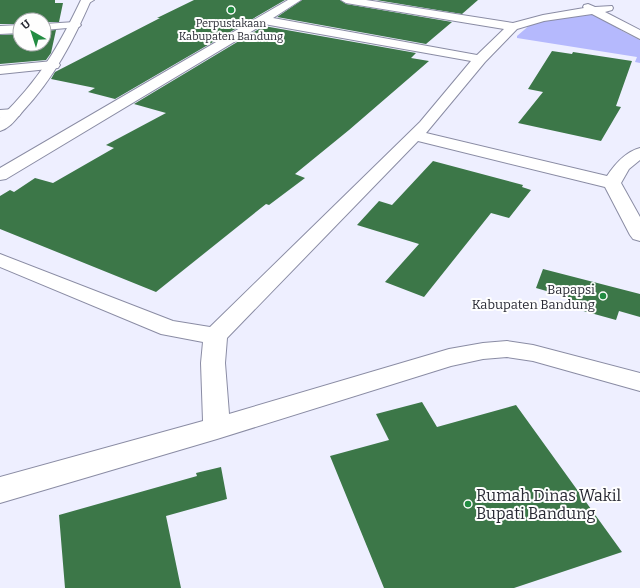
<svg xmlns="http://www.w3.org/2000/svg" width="640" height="588" font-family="Bitter,serif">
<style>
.forest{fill:#b5b9fd}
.building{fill:#3c7748}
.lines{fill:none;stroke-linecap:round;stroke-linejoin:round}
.street-casing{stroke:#8a8ca4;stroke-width:2}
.secondary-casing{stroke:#8a8ca4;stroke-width:2}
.highway-casing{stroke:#8a8ca4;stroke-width:2}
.street{fill:#fff;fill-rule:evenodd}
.secondary{fill:#fff;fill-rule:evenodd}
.highway{fill:#fff;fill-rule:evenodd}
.poi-dot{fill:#238c42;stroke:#fefefe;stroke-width:1.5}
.labels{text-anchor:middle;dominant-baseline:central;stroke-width:4;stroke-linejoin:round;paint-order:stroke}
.far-poi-label{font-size:11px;fill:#282933;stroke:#fefefe}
.poi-label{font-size:13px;fill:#282933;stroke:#fefefe;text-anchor:end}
.near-poi-label{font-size:16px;fill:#282933;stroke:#fefefe;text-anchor:start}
</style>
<rect width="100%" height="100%" fill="#eeefff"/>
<path class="forest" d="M 590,12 L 624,32 L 640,40 L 640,63 L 635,62 L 637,57 L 517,38 L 517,36 L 531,24 Z"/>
<g class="building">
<path d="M 0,0 L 55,0 L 55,3 L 63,3 L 59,22 L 44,22 L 44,20 L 20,20 L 20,24 L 0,24 Z"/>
<path d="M 194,0 L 285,0 L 115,99 L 88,92 L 95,88 L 51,79 L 55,72 L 160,18 L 157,18 Z"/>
<path d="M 302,0 L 340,0 L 346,4 L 452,22 L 426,44 L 277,17 Z"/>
<path d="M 376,0 L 478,0 L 462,14 Z"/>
<path d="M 264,26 L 416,53 L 411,58 L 429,61 L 349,130 L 295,174 L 305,178 L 269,205 L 266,204 L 156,292 L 0,229 L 0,196 L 10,190 L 14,192 L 35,178 L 53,183 L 114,148 L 106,145 L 166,113 L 134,104 Z"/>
<path d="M 56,30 L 51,53 L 46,60 L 0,64 L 0,35 L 20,34 L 20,44 L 44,44 L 44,31 Z"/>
<path d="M 552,51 L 572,54 L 573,52 L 632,61 L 616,106 L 621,107 L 601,141 L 518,123 L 543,92 L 528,89 Z"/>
<path d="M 433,161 L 523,185 L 522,187 L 531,190 L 509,218 L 491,213 L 424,297 L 385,282 L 419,244 L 357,225 L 379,201 L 392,205 Z"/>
<path d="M 543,269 L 640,294 L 640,317 L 619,311 L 616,320 L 569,307 L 571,298 L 536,288 Z"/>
<path d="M 422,402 L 437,427 L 516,405 L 622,552 L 514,588 L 384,588 L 330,456 L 389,440 L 376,414 Z"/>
<path d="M 221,467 L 227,499 L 166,516 L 181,588 L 65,588 L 59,515 L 197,476 L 196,473 Z"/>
</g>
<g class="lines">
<defs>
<g id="street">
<path d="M 288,0 L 301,0 L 273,18 L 477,55 L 504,29 L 346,3 L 341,0 L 366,0 L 513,23 L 543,15 L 584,8 L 583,7 L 584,5 L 588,4 L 595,7 L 612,6 L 613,8 L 612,10 L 605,12 L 640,30 L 640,39 L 592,14 L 544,21 L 517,29 L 485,62 L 426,133 L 607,176 C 615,164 625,152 640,148 L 640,160 L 629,169 L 621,183 L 640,217 L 640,241 L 633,239 L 630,235 L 605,187 L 418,141 L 227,338 L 225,363 L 229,414 L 449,349 L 483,343 L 507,341 L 533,345 L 640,373 L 640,391 L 533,361 L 507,357 L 483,359 L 451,366 L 217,439 L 0,503 L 0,477 L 203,421 L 201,363 L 203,342 L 161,334 L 0,267 L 0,254 L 173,321 L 210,327 L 420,122 L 471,61 L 264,24 L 6,179 L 0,180 L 0,168 Z"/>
<path d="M 75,22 L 79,23 L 81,25 L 79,27 L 44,30 L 44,24 Z"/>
<path d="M 20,25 L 20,33 L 0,34 L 0,26 Z"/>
<path d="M 53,61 L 58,62 L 60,65 L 58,68 L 0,74 L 0,66 Z"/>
<path d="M 14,109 L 19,110 L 21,113 L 19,116 L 0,118 L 0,110 Z"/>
</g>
<path id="secondary" d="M 81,0 L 91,0 C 73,41 54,78 23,111 C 16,119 10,128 0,131 L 0,118 C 39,80 58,48 81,0 Z"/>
<path id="highway" d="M 81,0 L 94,0 L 89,3 L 82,2 Z"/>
</defs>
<use href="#street" class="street-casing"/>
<use href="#secondary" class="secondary-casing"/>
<use href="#highway" class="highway-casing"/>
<use href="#street" class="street"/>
<use href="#secondary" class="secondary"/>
<use href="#highway" class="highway"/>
</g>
<g class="poi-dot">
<circle cx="231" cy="10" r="4"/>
<circle cx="603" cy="296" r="4"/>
<circle cx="468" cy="504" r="4"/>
</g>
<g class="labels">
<g class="far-poi-label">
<text x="231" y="23">Perpustakaan<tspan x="231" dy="13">Kabupaten Bandung</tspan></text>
</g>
<g class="poi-label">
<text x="595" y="289">Bapapsi<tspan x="595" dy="15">Kabupaten Bandung</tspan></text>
</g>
<g class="near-poi-label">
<text x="476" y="495">Rumah Dinas Wakil<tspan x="476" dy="18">Bupati Bandung</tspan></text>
</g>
</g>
<g transform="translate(32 32) rotate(321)"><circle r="19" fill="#fefefe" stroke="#a8a9ad"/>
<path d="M0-3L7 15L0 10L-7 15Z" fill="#238c42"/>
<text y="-6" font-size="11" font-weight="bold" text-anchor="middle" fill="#282933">U</text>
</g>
</svg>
